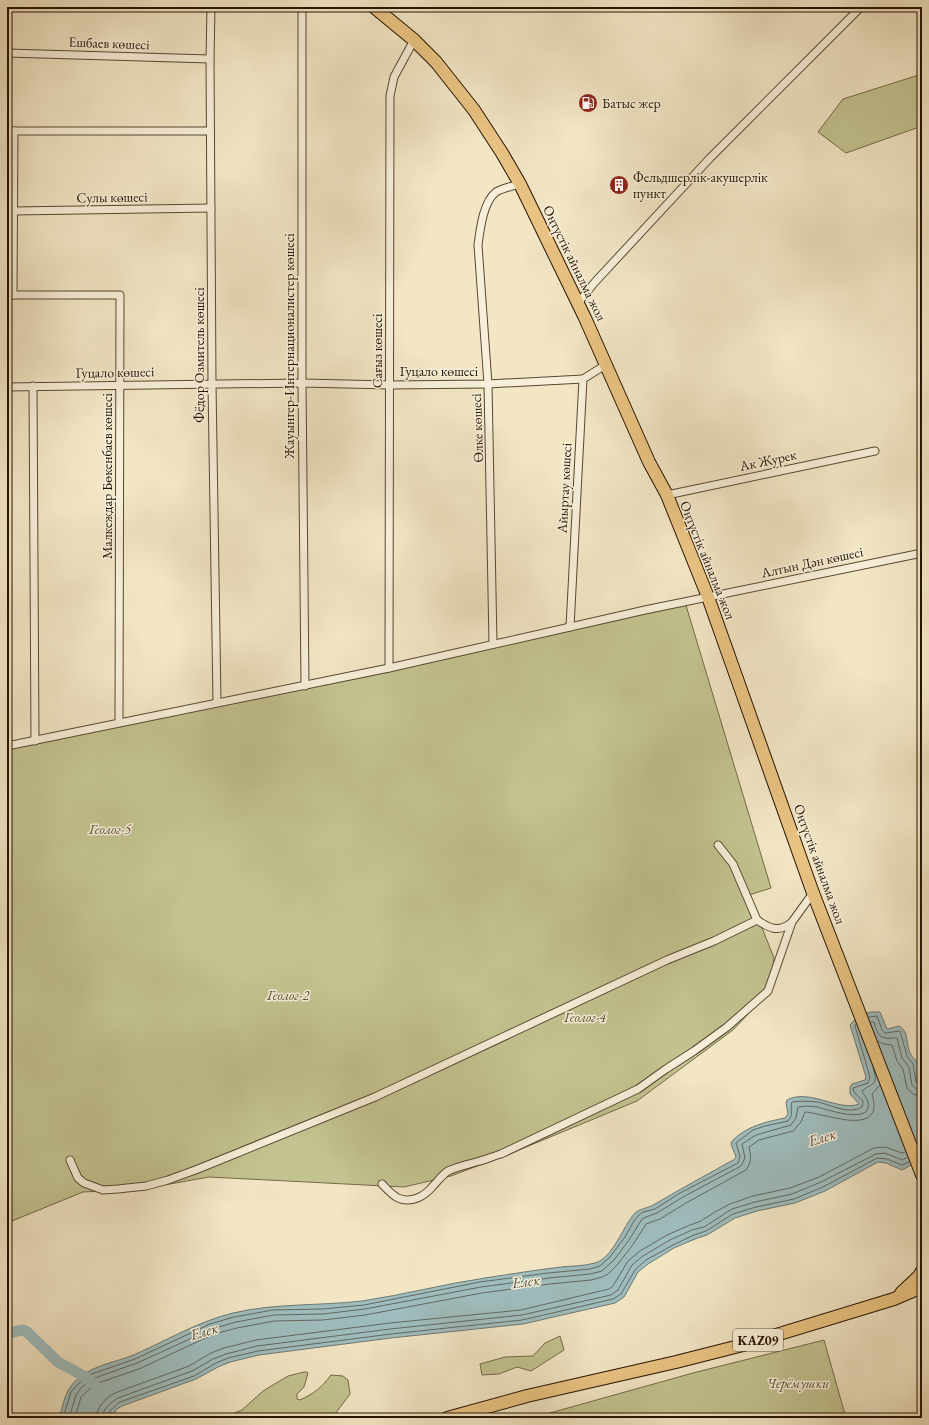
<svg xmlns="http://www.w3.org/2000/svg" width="929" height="1425" font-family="'EB Garamond',serif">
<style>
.green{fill:#c2c390;stroke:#746a48}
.water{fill:#9fbdbe;stroke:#6e7972}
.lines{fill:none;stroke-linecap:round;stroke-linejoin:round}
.shore{stroke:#626860;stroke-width:1}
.river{stroke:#9fbdbe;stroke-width:11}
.minor-casing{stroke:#584732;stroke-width:9}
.trunk-casing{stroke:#251201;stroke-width:14}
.minor{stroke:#f7efd9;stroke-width:7}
.trunk{stroke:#e9c382;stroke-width:12}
.labels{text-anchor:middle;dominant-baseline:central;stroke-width:3;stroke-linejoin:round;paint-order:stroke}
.shield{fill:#f7efd9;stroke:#645442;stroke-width:1}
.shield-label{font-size:13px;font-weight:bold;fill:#251201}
.street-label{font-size:14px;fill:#251201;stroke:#f7efd9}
.poi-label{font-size:14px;fill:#251201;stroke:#f7efd9;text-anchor:start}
.park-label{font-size:14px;font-style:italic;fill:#5c5033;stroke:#f7efd9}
.water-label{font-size:15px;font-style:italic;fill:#504e43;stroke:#f7efd9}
</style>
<rect width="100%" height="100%" fill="#f2e6c5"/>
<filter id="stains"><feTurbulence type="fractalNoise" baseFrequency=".005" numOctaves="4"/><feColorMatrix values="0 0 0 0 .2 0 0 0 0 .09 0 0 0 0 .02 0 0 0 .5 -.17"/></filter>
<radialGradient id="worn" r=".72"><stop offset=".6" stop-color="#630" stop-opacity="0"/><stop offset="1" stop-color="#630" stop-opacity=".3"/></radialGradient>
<g class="green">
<path d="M 922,74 L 922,126 L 846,153 L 818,132 L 843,99 Z"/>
<path d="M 685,602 L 771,888 L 749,895 L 774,958 L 770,991 L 733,1030 L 637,1101 L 514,1152 L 451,1176 L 404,1187 L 209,1177 L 142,1189 L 83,1192 L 7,1223 L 7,746 Z"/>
<path d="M 560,1336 L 564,1350 L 531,1371 L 517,1367 L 499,1374 L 482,1375 L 480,1364 L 505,1357 L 533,1356 L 545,1343 Z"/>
<path d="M 824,1340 L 846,1418 L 532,1418 L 693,1373 Z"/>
<path d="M 304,1372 L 307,1372 L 308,1373 L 304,1387 L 297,1394 L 297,1399 L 300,1400 C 315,1393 321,1388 331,1375 L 343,1376 L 348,1380 L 350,1394 L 332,1418 L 273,1418 L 267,1417 L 222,1418 L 242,1410 L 263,1391 L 288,1376 Z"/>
</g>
<path class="water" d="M 871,1012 L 880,1012 L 887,1029 L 899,1026 C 910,1032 905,1045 911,1055 C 912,1057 915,1059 917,1062 C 920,1069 917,1077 922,1084 L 922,1159 L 902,1170 L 886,1163 L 878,1162 L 825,1191 L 795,1203 L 757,1211 L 735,1218 L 707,1235 L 695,1239 L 674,1248 L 648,1264 L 638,1272 L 624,1297 L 615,1303 L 523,1324 L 391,1338 L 259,1355 L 230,1362 L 218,1367 L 196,1379 L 122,1406 L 117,1409 L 111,1418 L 59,1418 C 62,1409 64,1397 69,1389 C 84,1365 114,1364 138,1353 C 169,1339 200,1321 233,1313 C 275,1303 319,1306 362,1301 C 403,1295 444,1284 485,1278 C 511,1274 536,1270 561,1267 C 572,1266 584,1266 595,1263 C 613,1258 623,1226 635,1213 C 641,1208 649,1208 655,1204 C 682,1188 708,1174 735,1159 L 736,1157 L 731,1144 L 732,1141 C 747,1126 765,1122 785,1118 L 788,1114 L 786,1103 L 787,1100 C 809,1088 839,1112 859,1104 L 850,1094 L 850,1087 L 852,1084 L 865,1080 L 866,1077 L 850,1025 L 858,1016 Z"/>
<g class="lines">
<g class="shore">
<path d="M 869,1017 L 877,1016 L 882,1030 L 885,1033 L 900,1031 L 907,1056 L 913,1064 L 916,1082 L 919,1085 L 922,1085"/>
<path d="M 870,1022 L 874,1022 C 876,1029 878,1038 886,1038 C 890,1039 894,1037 897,1038 L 902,1058 L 909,1067 L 912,1085 L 916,1089 L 922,1091"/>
<path d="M 878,1041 L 884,1044 L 892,1045 L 897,1061 L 903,1069 L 907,1088 L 913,1094 L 922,1097"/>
<path d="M 63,1418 L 71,1392 L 77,1385 L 89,1375 L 135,1359 L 210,1324 L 234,1317 L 273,1310 L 323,1309 L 364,1305 L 480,1282 L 548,1273 L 590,1269 L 600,1266 L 610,1257 L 625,1237 L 634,1221 L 638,1216 L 643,1212 L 655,1209 L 680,1193 L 738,1163 L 740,1156 L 736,1143 L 753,1130 L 765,1126 L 788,1121 C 795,1113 789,1110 792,1102 C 800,1101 809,1101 818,1102 C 831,1105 849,1115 862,1107 L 863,1101 L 854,1092 L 853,1088 L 868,1083 L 870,1077 L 855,1026 L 856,1024"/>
<path d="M 69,1418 L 76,1395 L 81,1388 L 92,1379 L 137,1363 L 212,1329 L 236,1322 L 274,1315 L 323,1314 L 365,1309 L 481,1287 L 549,1278 L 590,1274 L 602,1271 L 614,1260 L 629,1240 L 642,1219 L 646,1217 L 657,1213 L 683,1197 L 741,1166 L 745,1158 L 742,1144 L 756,1135 L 791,1125 L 796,1118 L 798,1107 C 804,1106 811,1106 817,1107 C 826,1109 873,1126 868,1102 C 867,1097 863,1095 862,1091 C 873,1082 879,1086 873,1068"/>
<path d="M 75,1418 L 81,1397 L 95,1384 L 139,1369 L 214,1334 L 237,1328 L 274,1321 L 323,1320 L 365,1315 L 482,1293 L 550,1284 L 591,1280 L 602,1277 L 608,1274 L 618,1264 L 634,1243 L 646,1224 L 660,1219 L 686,1203 L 746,1170 C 752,1162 751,1156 749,1147 L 759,1140 L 793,1131 L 801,1122 L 805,1112 C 824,1113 886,1139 872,1094 L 880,1085"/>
<path d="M 96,1418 C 97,1407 105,1398 115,1393 L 189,1366 L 211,1353 L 224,1348 L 256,1340 L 390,1323 L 521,1310 L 609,1289 L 613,1286 L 628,1261 L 640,1251 L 667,1235 L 690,1225 L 701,1221 L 715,1212 L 730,1204 L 753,1196 L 790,1188 L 819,1177 L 874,1148 L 885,1147 L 902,1153 L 905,1152"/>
<path d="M 102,1418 C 103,1409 110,1403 118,1398 L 192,1371 L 213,1359 L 226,1354 L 257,1346 L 390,1329 L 522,1315 L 611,1295 L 618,1290 L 632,1265 L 643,1256 L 670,1240 L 692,1230 L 704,1227 L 732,1209 L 755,1202 L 792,1194 L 821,1182 L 876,1154 L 885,1153 L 902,1160 L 908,1157"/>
<path d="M 107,1418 C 108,1411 115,1406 120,1402 L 194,1376 L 216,1363 L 228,1358 L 258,1351 L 391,1334 L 522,1320 L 613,1299 L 621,1294 L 635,1270 L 646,1260 L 673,1245 L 694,1235 L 706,1231 L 733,1214 L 756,1207 L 794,1199 L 823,1187 L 877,1158 L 887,1159 L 902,1165 L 909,1162"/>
</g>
<path class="river" d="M 7,1333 L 23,1330 L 27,1332 L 58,1362 L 82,1375 L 94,1384"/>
<defs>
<g id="minor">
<path d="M 211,7 L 210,59 L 212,384 L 217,702"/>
<path d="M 302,7 L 302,383 L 305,686"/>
<path d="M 7,53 L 210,59"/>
<path d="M 7,131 L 210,131"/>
<path d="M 14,211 L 211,208"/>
<path d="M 7,295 L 120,295 L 119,723"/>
<path d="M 13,295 L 14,131"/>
<path d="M 578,303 L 595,282 L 710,158 L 861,7"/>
<path d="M 33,386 L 35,741"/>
<path d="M 7,387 L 302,383 L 390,385 L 488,384 L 583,379"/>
<path d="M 667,495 L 875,451"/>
<path d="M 570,627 L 583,379 L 607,364"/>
<path d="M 493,644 L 488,384 L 478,245 C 480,230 483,202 496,192 C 503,188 512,186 520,184"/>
<path d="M 389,668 L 390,96 L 394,77 L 414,40"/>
<path d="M 7,746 L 389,668 L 645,610 L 922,553"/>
<path d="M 757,920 C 769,928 778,933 791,923"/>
<path d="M 70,1160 L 78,1178 L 84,1183 L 103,1190 L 118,1189 L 146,1186 L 168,1180 L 198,1169 L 375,1097 L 667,960 L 714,941 L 757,920 L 733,864 L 718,845"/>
<path d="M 382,1184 C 387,1189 392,1195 398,1198 C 411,1204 425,1196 433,1186 C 438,1181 442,1175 448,1171 C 458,1166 470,1164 480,1161 C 487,1159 494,1156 501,1154 L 638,1089 L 666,1069 L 694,1051 L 727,1027 L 768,991 L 792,922 L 813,893"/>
</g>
<g id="trunk">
<path d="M 374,7 L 414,40 L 436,62 L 474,110 L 502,153 L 520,184 L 585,318 L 649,462 L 667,495 L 708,597 L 813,893 L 922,1175"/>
<path d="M 901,1293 L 919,1276 L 922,1271"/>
<path d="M 447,1418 L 527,1396 L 676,1362 L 743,1345 L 894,1299 L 922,1287"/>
</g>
</defs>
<use href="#minor" class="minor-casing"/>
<use href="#trunk" class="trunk-casing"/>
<use href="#minor" class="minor"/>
<use href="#trunk" class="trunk"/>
</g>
<defs>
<symbol id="fuel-disc" viewBox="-11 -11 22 22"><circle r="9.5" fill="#8f2418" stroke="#f7efd9"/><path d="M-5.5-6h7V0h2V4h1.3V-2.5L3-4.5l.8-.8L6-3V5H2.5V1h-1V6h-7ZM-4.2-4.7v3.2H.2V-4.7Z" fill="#fff"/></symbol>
<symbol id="building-disc" viewBox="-11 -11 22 22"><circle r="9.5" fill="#8f2418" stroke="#f7efd9"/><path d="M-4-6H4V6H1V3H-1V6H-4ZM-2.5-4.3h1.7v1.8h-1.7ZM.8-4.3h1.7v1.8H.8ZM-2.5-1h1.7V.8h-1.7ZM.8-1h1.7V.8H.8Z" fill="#fff"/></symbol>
</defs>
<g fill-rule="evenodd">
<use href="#fuel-disc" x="577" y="92" width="22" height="22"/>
<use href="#building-disc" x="608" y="174" width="22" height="22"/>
</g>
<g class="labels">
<rect class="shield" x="733" y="1329" width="50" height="22" rx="3"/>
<g class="shield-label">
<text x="758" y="1340">KAZ09</text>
</g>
<g class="street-label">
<text transform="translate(109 43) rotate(2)">Ешбаев көшесі</text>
<text transform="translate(112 197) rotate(-1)">Сулы көшесі</text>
<text transform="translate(575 263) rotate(64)">Оңтүстік айналма жол</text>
<text transform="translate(289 346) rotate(-90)">Жауынгер-Интернационалистер көшесі</text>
<text transform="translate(377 351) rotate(-90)">Сағыз көшесі</text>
<text transform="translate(199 355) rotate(-90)">Фёдор Озмитель көшесі</text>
<text x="439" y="371">Гуцало көшесі</text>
<text transform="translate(115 372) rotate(-1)">Гуцало көшесі</text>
<text transform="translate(477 428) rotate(-92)">Өлке көшесі</text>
<text transform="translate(768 460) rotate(-12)">Ак Журек</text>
<text transform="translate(107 476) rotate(-90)">Малкеждар Бөкенбаев көшесі</text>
<text transform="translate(564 488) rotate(-87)">Айыртау көшесі</text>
<text transform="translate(708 560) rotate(68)">Оңтүстік айналма жол</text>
<text transform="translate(812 562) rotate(-12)">Алтын Дән көшесі</text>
<text transform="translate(820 864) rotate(70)">Оңтүстік айналма жол</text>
</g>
<g class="poi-label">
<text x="602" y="103">Батыс жер</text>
<text x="633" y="177">Фельдшерлік-акушерлік<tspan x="633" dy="16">пункт</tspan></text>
</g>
<g class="park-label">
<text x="110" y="829">Геолог-5</text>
<text x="288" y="995">Геолог-2</text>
<text x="585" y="1017">Геолог-4</text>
<text x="798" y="1383">Черёмушки</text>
</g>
<g class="water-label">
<text transform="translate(822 1137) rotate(-17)">Елек</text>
<text transform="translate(526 1281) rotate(-7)">Елек</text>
<text transform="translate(204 1331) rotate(-17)">Елек</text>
</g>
</g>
<rect width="929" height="1425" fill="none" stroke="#f2e6c5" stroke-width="24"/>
<rect x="8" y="8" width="913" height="1409" fill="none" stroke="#251201" stroke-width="2"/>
<rect x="12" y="12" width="905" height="1401" fill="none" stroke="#251201"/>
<rect width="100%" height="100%" filter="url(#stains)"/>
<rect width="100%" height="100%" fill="url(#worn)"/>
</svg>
